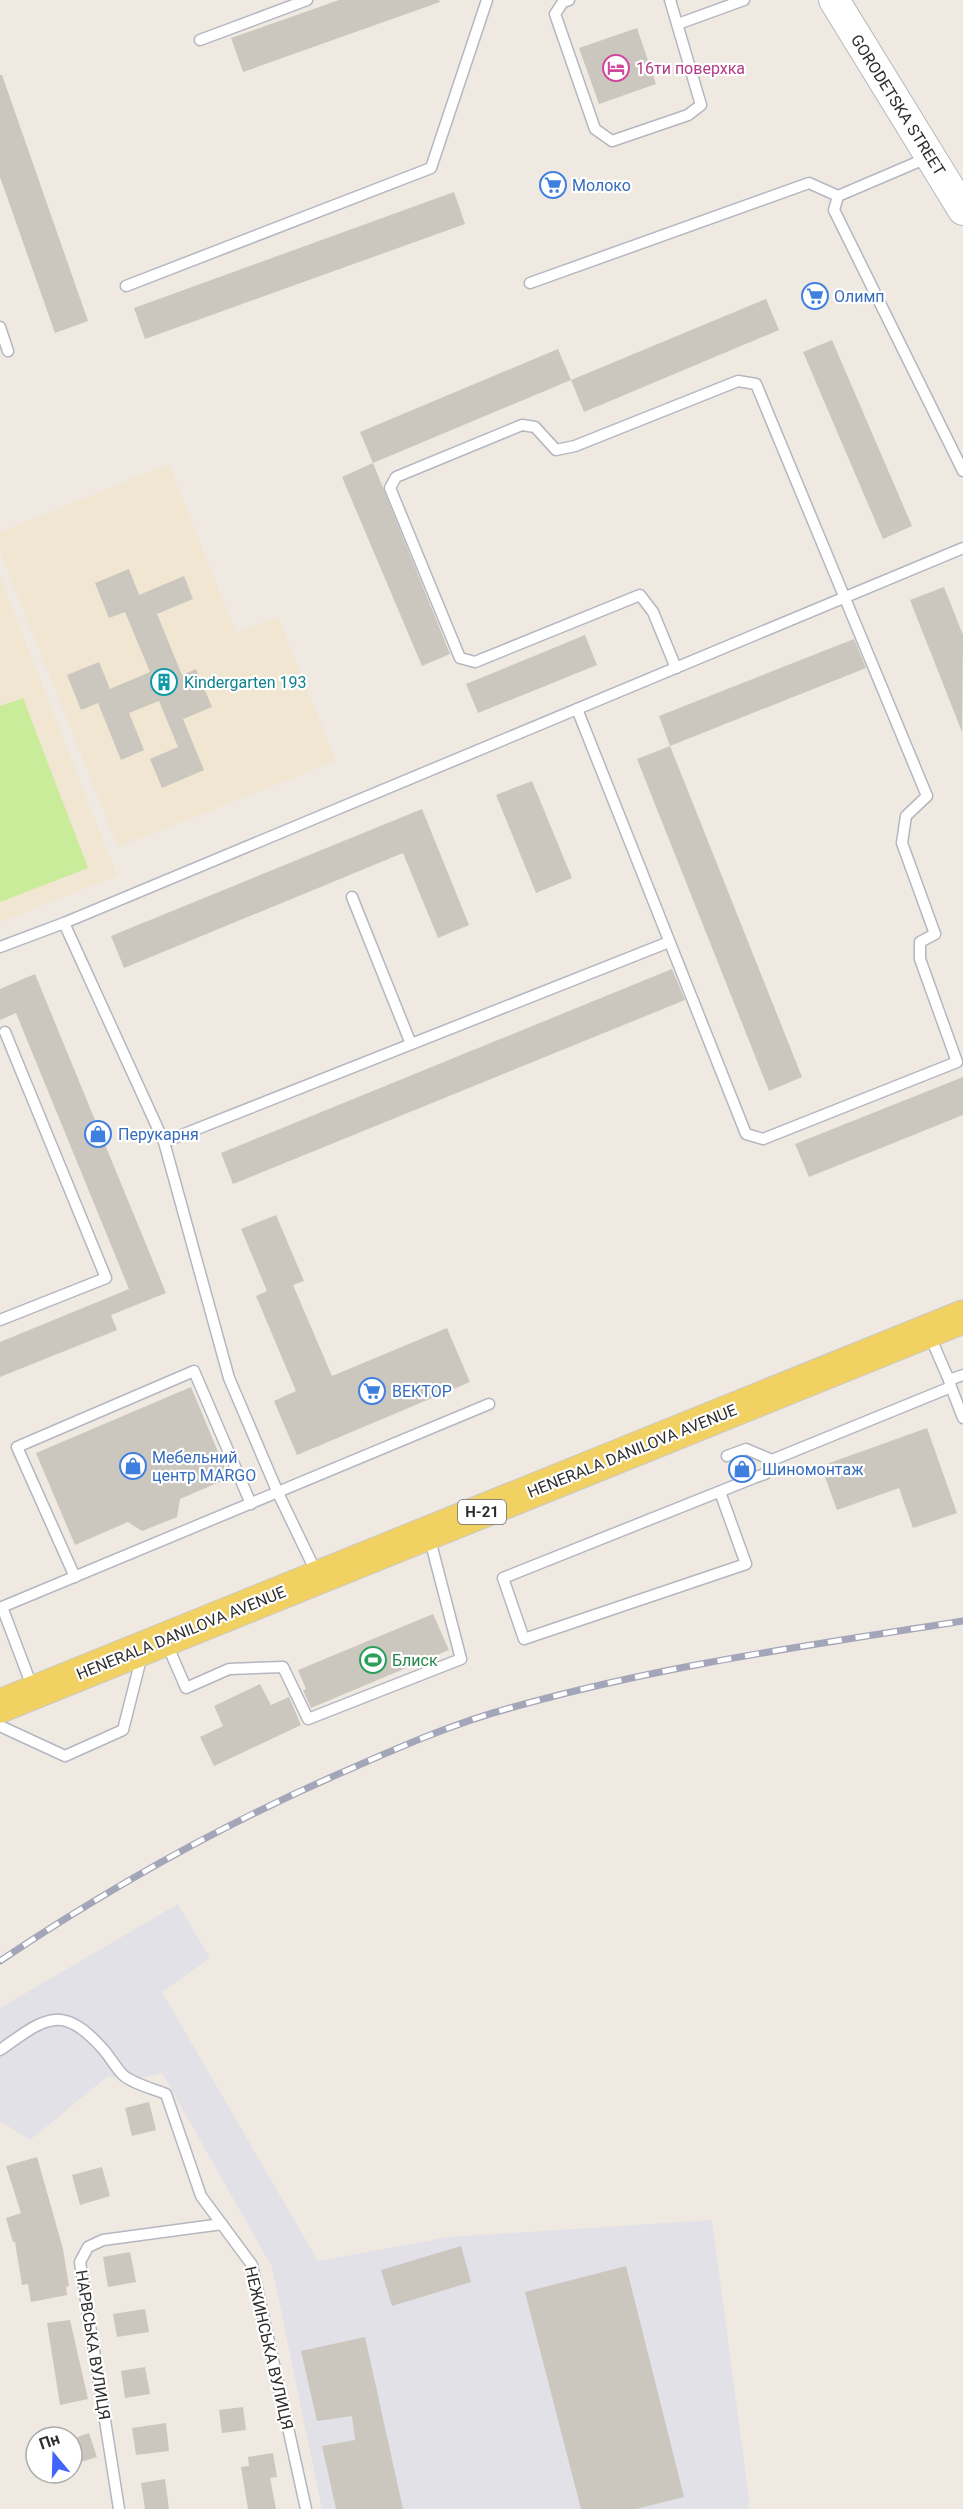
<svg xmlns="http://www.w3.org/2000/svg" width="963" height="2509" font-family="Roboto,sans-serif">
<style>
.industrial{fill:#e3e1e8}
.education{fill:#f0e6d1}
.pitch{fill:#c9ec9a}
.building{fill:#cbc7bf}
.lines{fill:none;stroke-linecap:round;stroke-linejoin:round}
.lane-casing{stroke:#b4b7c1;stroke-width:13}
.secondary-casing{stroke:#b4b7c1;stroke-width:32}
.primary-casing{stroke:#c9c9c9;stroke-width:35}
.lane{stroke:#fff;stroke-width:10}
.secondary{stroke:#fff;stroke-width:30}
.primary{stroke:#f2d163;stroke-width:33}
.rail-casing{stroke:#a3a6b8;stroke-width:7}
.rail{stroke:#fff;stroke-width:4.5;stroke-dasharray:14;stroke-linecap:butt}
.labels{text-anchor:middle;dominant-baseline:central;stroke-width:4.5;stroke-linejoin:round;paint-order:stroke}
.shield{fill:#fff;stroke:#6d6d6d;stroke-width:1.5}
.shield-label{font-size:15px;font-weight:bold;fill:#2e2e2e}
.hotel-label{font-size:16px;fill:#b23c85;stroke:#fff;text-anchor:start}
.street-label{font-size:16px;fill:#2e2e2e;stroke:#fff}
.shop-label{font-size:16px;fill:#366cbe;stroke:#fff;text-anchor:start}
.culture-label{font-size:16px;fill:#0d838f;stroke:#fff;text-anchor:start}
.leisure-label{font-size:16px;fill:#27864d;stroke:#fff;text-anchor:start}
</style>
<rect width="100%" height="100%" fill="#efe9e1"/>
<path class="industrial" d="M 178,1904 L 210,1958 L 162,1992 L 318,2261 L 449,2237 L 712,2220 L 749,2499 L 748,2509 L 322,2509 L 272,2267 L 162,2073 L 134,2080 L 108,2076 L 30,2140 L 0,2121 L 0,2008 Z"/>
<g class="education">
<path d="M 169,464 L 236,633 L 278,617 L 336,761 L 118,847 L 0,551 L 0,532 Z"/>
<path d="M 0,577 L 117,876 L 0,922 Z"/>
</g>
<path class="pitch" d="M 23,698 L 88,868 L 0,902 L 0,706 Z"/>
<g class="building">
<path d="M 339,0 L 439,0 L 440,2 L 243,72 L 231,38 Z"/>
<path d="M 637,28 L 656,84 L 599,104 L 579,48 Z"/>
<path d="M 0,75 L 2,75 L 88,321 L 55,333 L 0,177 Z"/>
<path d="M 454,192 L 465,224 L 145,339 L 134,308 Z"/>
<path d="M 766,299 L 779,330 L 584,412 L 571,380 Z"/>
<path d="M 832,340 L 912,526 L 883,539 L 803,352 Z"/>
<path d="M 558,349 L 571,380 L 373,463 L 360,432 Z"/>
<path d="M 373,463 L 450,654 L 422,666 L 342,477 Z"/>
<path d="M 129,569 L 139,595 L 184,576 L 193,599 L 157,614 L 182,675 L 196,669 L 212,707 L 183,719 L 204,770 L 162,788 L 150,759 L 178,747 L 159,701 L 129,713 L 144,750 L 121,760 L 98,703 L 81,710 L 67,675 L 99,662 L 110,689 L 150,672 L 125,612 L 109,618 L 95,583 Z"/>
<path d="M 944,587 L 963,635 L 962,732 L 910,600 Z"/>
<path d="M 585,635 L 597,665 L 478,713 L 466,684 Z"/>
<path d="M 854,639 L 866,668 L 670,746 L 659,716 Z"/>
<path d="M 670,746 L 802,1077 L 769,1091 L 637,759 Z"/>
<path d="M 532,781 L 572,878 L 536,893 L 496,795 Z"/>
<path d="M 422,809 L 469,925 L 438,938 L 403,853 L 124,968 L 111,936 Z"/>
<path d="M 672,969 L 685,1000 L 233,1184 L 221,1153 Z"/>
<path d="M 35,974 L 166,1293 L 111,1315 L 117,1330 L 0,1377 L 0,1342 L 129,1289 L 16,1013 L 0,1020 L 0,989 Z"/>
<path d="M 963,1077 L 963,1115 L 809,1177 L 795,1144 Z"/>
<path d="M 276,1215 L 304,1281 L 293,1285 L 332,1376 L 447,1328 L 470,1382 L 297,1455 L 274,1401 L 296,1391 L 256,1296 L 267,1291 L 241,1229 Z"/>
<path d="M 191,1387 L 229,1478 L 180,1499 L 177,1517 L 142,1531 L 128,1522 L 75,1545 L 36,1453 Z"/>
<path d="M 927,1428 L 957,1513 L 913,1528 L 899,1488 L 837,1510 L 821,1466 Z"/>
<path d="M 433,1614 L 449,1650 L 311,1708 L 303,1690 L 306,1689 L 298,1670 Z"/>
<path d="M 260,1684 L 271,1705 L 289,1697 L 301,1725 L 214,1766 L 200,1737 L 223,1726 L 214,1706 Z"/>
<path d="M 149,2102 L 156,2130 L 132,2136 L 125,2108 Z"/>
<path d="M 37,2157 L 63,2249 L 69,2286 L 66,2287 L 67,2295 L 31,2302 L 28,2284 L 22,2285 L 15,2242 L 13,2242 L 6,2218 L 21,2213 L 6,2166 Z"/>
<path d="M 102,2167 L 110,2196 L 80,2205 L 72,2175 Z"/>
<path d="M 461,2246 L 471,2282 L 392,2306 L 381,2270 Z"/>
<path d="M 130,2252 L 136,2282 L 108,2287 L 103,2257 Z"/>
<path d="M 626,2266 L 684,2497 L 636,2509 L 581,2509 L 525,2292 Z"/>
<path d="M 145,2309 L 149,2332 L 117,2337 L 113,2314 Z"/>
<path d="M 70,2320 L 88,2399 L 60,2405 L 47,2323 Z"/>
<path d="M 365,2337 L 403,2509 L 336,2509 L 322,2446 L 355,2440 L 352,2416 L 317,2421 L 301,2351 Z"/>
<path d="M 145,2367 L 150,2394 L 125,2398 L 121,2371 Z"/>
<path d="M 243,2407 L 246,2430 L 222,2433 L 219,2410 Z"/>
<path d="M 166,2423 L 169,2451 L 136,2455 L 132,2428 Z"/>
<path d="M 89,2433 L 97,2457 L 72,2465 L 72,2439 Z"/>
<path d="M 273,2453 L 277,2477 L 270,2478 L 276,2509 L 248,2509 L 241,2467 L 249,2466 L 248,2457 Z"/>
<path d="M 165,2479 L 169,2509 L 145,2509 L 141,2483 Z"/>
</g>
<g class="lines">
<defs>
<g id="lane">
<path d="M 569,0 L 563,2 L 555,14 L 595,129 L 612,141 L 688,115 L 701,105 L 670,0"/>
<path d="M 678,24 L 744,0"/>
<path d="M 200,40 L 307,0"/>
<path d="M 838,196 L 834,210 L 963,471"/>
<path d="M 530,283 L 809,183 L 838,196 L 927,158"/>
<path d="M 126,286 L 431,168 L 487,0"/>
<path d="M 0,327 L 8,351"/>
<path d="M 577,709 L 746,1134 L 763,1139 L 957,1062 L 920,959 L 920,942 L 935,934 L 902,843 L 906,816 L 927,796 L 756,384 L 738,381 L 575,446 L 556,450 L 535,427 L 522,425 L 396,477 L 390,488 L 460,658 L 475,662 L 640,595 L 653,612 L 676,668"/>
<path d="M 352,897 L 411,1044"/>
<path d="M 64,923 L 963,548"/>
<path d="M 0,947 L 64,923 L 164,1142 L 229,1378 L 278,1493 L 317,1574"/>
<path d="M 164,1142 L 669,942"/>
<path d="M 0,1320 L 106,1278 L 5,1032"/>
<path d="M 929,1334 L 949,1380 L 963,1375"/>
<path d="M 951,1387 L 963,1418"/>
<path d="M 727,1456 L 746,1449 L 772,1460"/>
<path d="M 720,1492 L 746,1564 L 524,1639 L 503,1578 L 756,1477 L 765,1474 L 772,1460 L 951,1387 L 949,1380"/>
<path d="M 75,1577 L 17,1447 L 194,1371 L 251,1504"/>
<path d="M 166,1642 L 186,1688 L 229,1669 L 283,1667 L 308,1719 L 461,1659 L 429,1536"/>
<path d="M 33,1689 L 2,1607 L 489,1404"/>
<path d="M 0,1726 L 65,1756 L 123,1730 L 142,1655"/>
<path d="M 0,2050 C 44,2019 61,2002 103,2049 C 110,2057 116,2068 123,2075 C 133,2084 154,2089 166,2094 L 201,2196 L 252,2265 L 306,2509"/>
<path d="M 119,2509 L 80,2262 L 88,2247 L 103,2240 L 222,2224"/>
</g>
<path id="secondary" d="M 834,0 L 963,210"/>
<path id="primary" d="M 0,1706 L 963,1317"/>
</defs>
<use href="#lane" class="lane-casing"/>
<use href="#secondary" class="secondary-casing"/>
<use href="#primary" class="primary-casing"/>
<use href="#lane" class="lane"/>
<use href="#secondary" class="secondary"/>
<use href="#primary" class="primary"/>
<defs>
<path id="rail" d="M 0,1961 C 112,1886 227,1822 350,1769 C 402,1746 455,1723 510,1708 C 658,1666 811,1645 963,1621"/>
</defs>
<use href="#rail" class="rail-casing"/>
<use href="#rail" class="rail"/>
</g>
<defs>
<symbol id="hotel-ring" viewBox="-11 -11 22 22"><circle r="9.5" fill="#fff" stroke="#d1479c" stroke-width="1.5"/><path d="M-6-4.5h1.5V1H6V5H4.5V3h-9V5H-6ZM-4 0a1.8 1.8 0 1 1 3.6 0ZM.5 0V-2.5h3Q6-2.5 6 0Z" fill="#d1479c"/></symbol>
<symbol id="supermarket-ring" viewBox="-11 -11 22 22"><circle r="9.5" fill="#fff" stroke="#3f7fe0" stroke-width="1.5"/><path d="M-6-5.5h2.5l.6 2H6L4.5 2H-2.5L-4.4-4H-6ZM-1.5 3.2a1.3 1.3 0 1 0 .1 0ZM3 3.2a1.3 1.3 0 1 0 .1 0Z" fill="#3f7fe0"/></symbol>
<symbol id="building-ring" viewBox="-11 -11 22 22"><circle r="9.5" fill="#fff" stroke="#0f9aa8" stroke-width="1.5"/><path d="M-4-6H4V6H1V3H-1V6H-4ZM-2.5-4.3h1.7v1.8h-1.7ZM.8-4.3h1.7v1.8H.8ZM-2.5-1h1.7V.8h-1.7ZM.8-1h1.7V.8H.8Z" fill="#0f9aa8"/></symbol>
<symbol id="shop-ring" viewBox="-11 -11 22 22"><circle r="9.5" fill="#fff" stroke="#3f7fe0" stroke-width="1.5"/><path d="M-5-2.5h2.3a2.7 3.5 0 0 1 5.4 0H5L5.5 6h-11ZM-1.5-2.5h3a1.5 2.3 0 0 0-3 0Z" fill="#3f7fe0"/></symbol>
<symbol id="stadium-ring" viewBox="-11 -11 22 22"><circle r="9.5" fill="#fff" stroke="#2e9e5b" stroke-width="1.5"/><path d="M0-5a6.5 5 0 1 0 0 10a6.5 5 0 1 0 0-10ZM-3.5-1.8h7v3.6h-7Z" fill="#2e9e5b"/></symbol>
</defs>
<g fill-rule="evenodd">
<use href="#hotel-ring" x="601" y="53" width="30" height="30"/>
<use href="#supermarket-ring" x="538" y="170" width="30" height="30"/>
<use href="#supermarket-ring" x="800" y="281" width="30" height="30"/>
<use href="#building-ring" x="149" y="667" width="30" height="30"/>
<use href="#shop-ring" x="83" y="1119" width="30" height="30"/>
<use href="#supermarket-ring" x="357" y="1376" width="30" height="30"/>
<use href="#shop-ring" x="118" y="1451" width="30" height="30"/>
<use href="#shop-ring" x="727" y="1454" width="30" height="30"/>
<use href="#stadium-ring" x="358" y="1645" width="30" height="30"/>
</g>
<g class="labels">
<rect class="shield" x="458" y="1500" width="48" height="24" rx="4.5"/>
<g class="shield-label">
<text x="482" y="1512">Н-21</text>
</g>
<g class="hotel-label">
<text x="636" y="68">16ти поверхка</text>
</g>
<g class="street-label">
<text transform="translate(898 105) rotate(58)">GORODETSKA STREET</text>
<text transform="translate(632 1451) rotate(-22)">HENERALA DANILOVA AVENUE</text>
<text transform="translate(181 1633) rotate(-22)">HENERALA DANILOVA AVENUE</text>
<text transform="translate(93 2345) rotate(81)">НАРВСЬКА ВУЛИЦЯ</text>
<text transform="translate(269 2348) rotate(77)">НЕЖИНСЬКА ВУЛИЦЯ</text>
</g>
<g class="shop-label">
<text x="572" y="185">Молоко</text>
<text x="834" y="296">Олимп</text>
<text x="118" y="1134">Перукарня</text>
<text x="392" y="1391">ВЕКТОР</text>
<text x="152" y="1457">Мебельний<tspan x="152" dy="18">центр MARGO</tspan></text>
<text x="762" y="1469">Шиномонтаж</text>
</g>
<g class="culture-label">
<text x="184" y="682">Kindergarten 193</text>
</g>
<g class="leisure-label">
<text x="392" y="1660">Блиск</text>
</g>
</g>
<g transform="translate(54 2455) rotate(341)"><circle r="28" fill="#ffffff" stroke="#ababab" stroke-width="1.5"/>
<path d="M0-4.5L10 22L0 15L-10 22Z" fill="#4264fb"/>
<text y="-9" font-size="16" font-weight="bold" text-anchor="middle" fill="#2e2e2e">Пн</text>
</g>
</svg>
